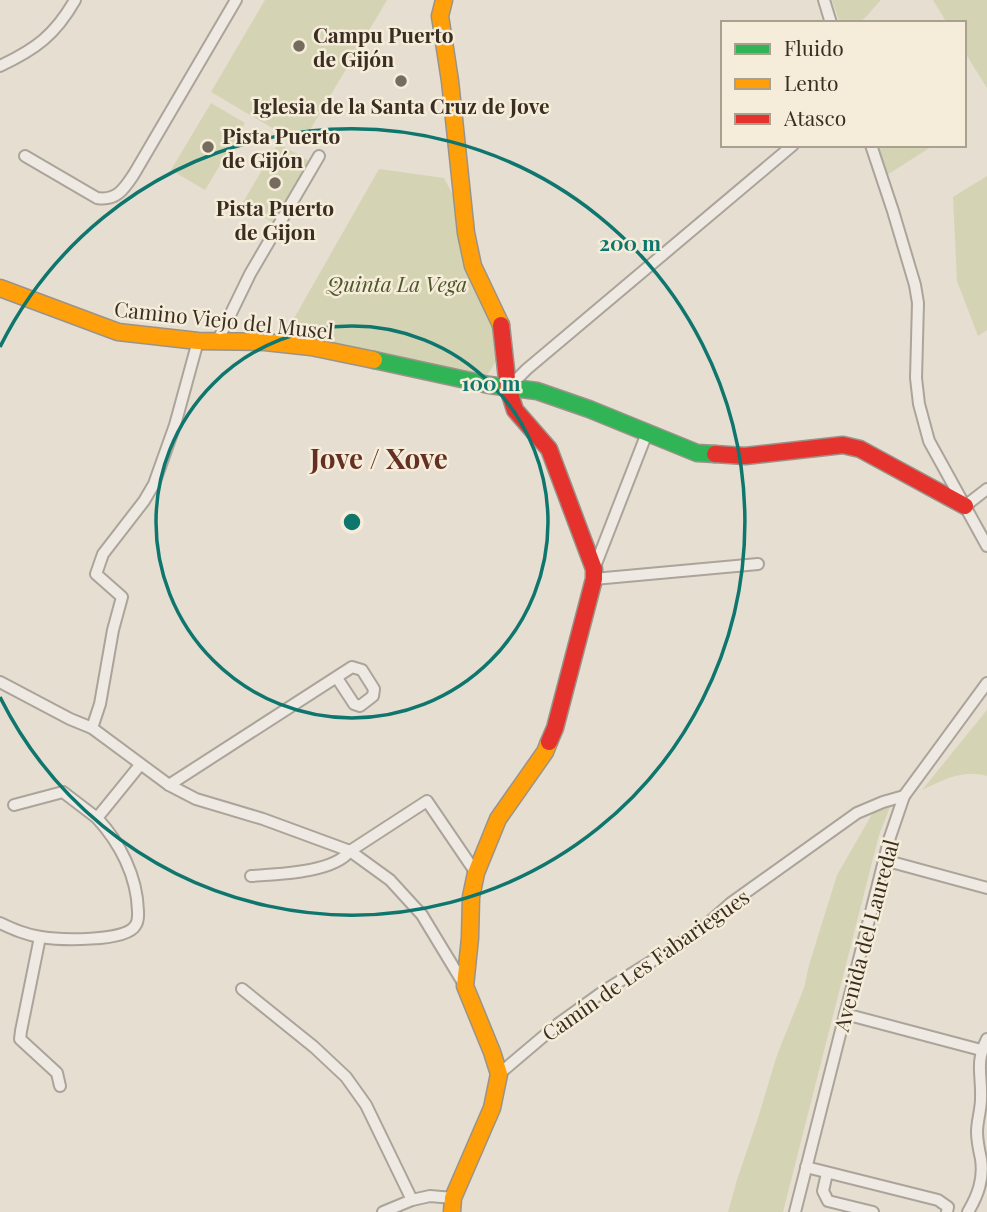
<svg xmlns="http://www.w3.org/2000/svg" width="987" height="1212" font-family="'Playfair Display',serif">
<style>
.green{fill:#d4d4b4}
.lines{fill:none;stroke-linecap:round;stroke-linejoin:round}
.street-casing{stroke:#aba49a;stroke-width:14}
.fast-casing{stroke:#9b938a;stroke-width:19}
.slow-casing{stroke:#9b938a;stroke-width:19}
.jam-casing{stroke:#9b938a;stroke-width:19}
.street{stroke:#eeeae3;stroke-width:10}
.fast{stroke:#30b455;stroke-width:16}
.slow{stroke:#ff9f0a;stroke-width:16}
.jam{stroke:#e5322d;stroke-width:16}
.ring{fill:none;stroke:#0f766e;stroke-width:3.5}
.poi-dot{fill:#766b5f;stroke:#f5ecd9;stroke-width:2.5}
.labels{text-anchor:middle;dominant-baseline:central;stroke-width:5;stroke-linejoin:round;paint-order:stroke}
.poi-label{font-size:21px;font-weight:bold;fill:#3a2d21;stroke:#f5ecd9;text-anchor:start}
.park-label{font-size:21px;font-style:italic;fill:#4b5629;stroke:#f5ecd9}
.street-label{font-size:21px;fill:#3a2d21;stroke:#f5ecd9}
.district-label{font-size:28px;font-weight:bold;fill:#652f23;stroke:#f5ecd9}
.centre{fill:#0f766e;stroke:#f5ecd9;stroke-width:3.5}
.ring-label{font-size:21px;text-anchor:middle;font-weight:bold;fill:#0f766e;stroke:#f5ecd9;stroke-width:5;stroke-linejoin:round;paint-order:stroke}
</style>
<rect width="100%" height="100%" fill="#e5ded1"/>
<g class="green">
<path d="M 265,0 L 387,0 L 301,145 L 211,92 Z"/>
<path d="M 832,0 L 881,0 C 863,18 868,23 840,23 Z"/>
<path d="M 933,0 L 987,0 L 987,88 L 964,51 L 964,23 L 947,23 Z"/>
<path d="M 211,103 L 245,123 L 205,190 L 171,170 Z"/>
<path d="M 278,143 L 309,161 L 272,222 L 242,204 Z"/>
<path d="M 878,145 L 934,145 L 887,175 Z"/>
<path d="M 379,169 L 444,178 L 456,201 L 496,325 L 498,358 L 488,374 L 481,375 L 284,336 Z"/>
<path d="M 987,176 L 987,330 L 978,336 L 957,281 L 953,197 Z"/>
<path d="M 987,710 L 987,776 C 963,769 943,780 922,790 Z"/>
<path d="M 892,802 L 879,835 L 783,1212 L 728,1212 L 737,1180 L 759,1115 L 777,1055 L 804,988 L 809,965 L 837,875 L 875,809 Z"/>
</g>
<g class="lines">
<defs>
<g id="street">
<path d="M 824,0 L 831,23"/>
<path d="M 0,66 C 36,49 55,35 75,0"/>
<path d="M 871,145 L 893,211 L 915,285 L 918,303 L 916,378 L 919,404 L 929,441 L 987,546"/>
<path d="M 25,156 L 97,198 C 117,201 124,189 134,174 L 236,0"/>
<path d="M 218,340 L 250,274 L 319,156"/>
<path d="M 508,388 L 527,369 L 793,145"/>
<path d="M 965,506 L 987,489"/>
<path d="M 594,569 L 647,433"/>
<path d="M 594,579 L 758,564"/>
<path d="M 0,682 L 70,719 L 92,728 L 169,785 L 196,799 L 263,819 L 350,851 L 390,880 L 422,915 L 465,986"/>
<path d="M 92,728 L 100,704 L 113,630 L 122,597 L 96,574 L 103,554 L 144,501 L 154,484 L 175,425 L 198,341"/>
<path d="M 169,785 L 352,667 L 362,670 L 374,689 L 373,696 L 360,706 L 354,704 L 337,678"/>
<path d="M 14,805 L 63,792 L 97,818"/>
<path d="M 884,860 L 987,888"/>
<path d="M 251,876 C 278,874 333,873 350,851 L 427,801 L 476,873"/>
<path d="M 0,923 C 13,929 26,935 41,937 C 59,940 125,942 135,926 C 139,921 138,916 138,911 C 137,876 120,843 97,818 L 140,765"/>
<path d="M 40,937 L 21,1031 L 20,1039 L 57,1073 L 60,1086"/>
<path d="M 242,989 L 314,1047 L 346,1077 L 366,1105 L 412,1200"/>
<path d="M 845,1014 L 981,1050"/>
<path d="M 499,1074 L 558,1024 L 604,991 L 697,933 L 731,903 L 857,813 L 883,802 L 904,796"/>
<path d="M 806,1167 L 938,1200 L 948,1207 L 947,1212"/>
<path d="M 827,1173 L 823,1191 L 828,1201 L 873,1212"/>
<path d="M 383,1212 L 412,1200 L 430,1196 L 453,1198"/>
<path d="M 795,1212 L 890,837 L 904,796 L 987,683"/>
<path d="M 968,1212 C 978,1195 984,1179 981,1159 C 979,1150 977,1141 977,1132 C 977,1121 981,1110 981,1099 C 982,1074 975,1063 987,1039"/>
</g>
<path id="fast" d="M 374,360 L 489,385 L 537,391 L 589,409 L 697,453 L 715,454"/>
<g id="slow">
<path d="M 444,0 L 440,16 L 450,81 L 466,233 L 473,266 L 501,325"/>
<path d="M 0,288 L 118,332 L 198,341 L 265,342 L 311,347 L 374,360"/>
<path d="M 452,1212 L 453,1198 L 492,1108 L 499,1074 L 492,1052 L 465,986 L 470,938 L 471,897 L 476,873 L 498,819 L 545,752 L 549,742"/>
</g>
<g id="jam">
<path d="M 501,325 L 508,388 L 515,410 L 549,449 L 594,569 L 594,579 L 555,728 L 549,742"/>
<path d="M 715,454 L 745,456 L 843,445 L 860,449 L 965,506"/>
</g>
</defs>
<use href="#street" class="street-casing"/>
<use href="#fast" class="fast-casing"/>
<use href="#slow" class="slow-casing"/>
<use href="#jam" class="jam-casing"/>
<use href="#street" class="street"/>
<use href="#fast" class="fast"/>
<use href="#slow" class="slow"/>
<use href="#jam" class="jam"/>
</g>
<g class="ring">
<circle cx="352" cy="522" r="196"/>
<path d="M0 347A393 393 0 1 1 0 697"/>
</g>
<g class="poi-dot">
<circle cx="299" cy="46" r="7"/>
<circle cx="401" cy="81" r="7"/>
<circle cx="208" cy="147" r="7"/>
<circle cx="275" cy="183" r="7"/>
</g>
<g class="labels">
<g class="poi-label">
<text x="313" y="34">Campu Puerto<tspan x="313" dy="24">de Gijón</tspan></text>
<text x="401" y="105" text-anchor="middle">Iglesia de la Santa Cruz de Jove</text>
<text x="222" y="135">Pista Puerto<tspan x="222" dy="24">de Gijón</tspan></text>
<text x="275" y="207" text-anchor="middle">Pista Puerto<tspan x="275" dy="24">de Gijon</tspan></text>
</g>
<g class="park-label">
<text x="397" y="283">Quinta La Vega</text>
</g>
<g class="street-label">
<text transform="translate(224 319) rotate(6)">Camino Viejo del Musel</text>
<text transform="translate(865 935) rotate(-75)">Avenida del Lauredal</text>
<text transform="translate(645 964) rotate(-35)">Camín de Les Fabariegues</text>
</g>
<g class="district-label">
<text x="379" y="457">Jove / Xove</text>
</g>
</g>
<circle cx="352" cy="522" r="10" class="centre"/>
<g class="ring-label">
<text x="630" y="251">200 m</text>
<text x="491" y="391">100 m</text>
</g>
<rect x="721" y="21" width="245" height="126" fill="#f5ecd9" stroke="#aaa08f" stroke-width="2"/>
<rect x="735" y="44" width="35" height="10" fill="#30b455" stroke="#aaa08f" stroke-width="2"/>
<text x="784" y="56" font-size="21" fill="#3a2d21">Fluido</text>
<rect x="735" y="79" width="35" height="10" fill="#ff9f0a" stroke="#aaa08f" stroke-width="2"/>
<text x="784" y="91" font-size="21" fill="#3a2d21">Lento</text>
<rect x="735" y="114" width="35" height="10" fill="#e5322d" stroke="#aaa08f" stroke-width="2"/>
<text x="784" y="126" font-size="21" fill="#3a2d21">Atasco</text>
</svg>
